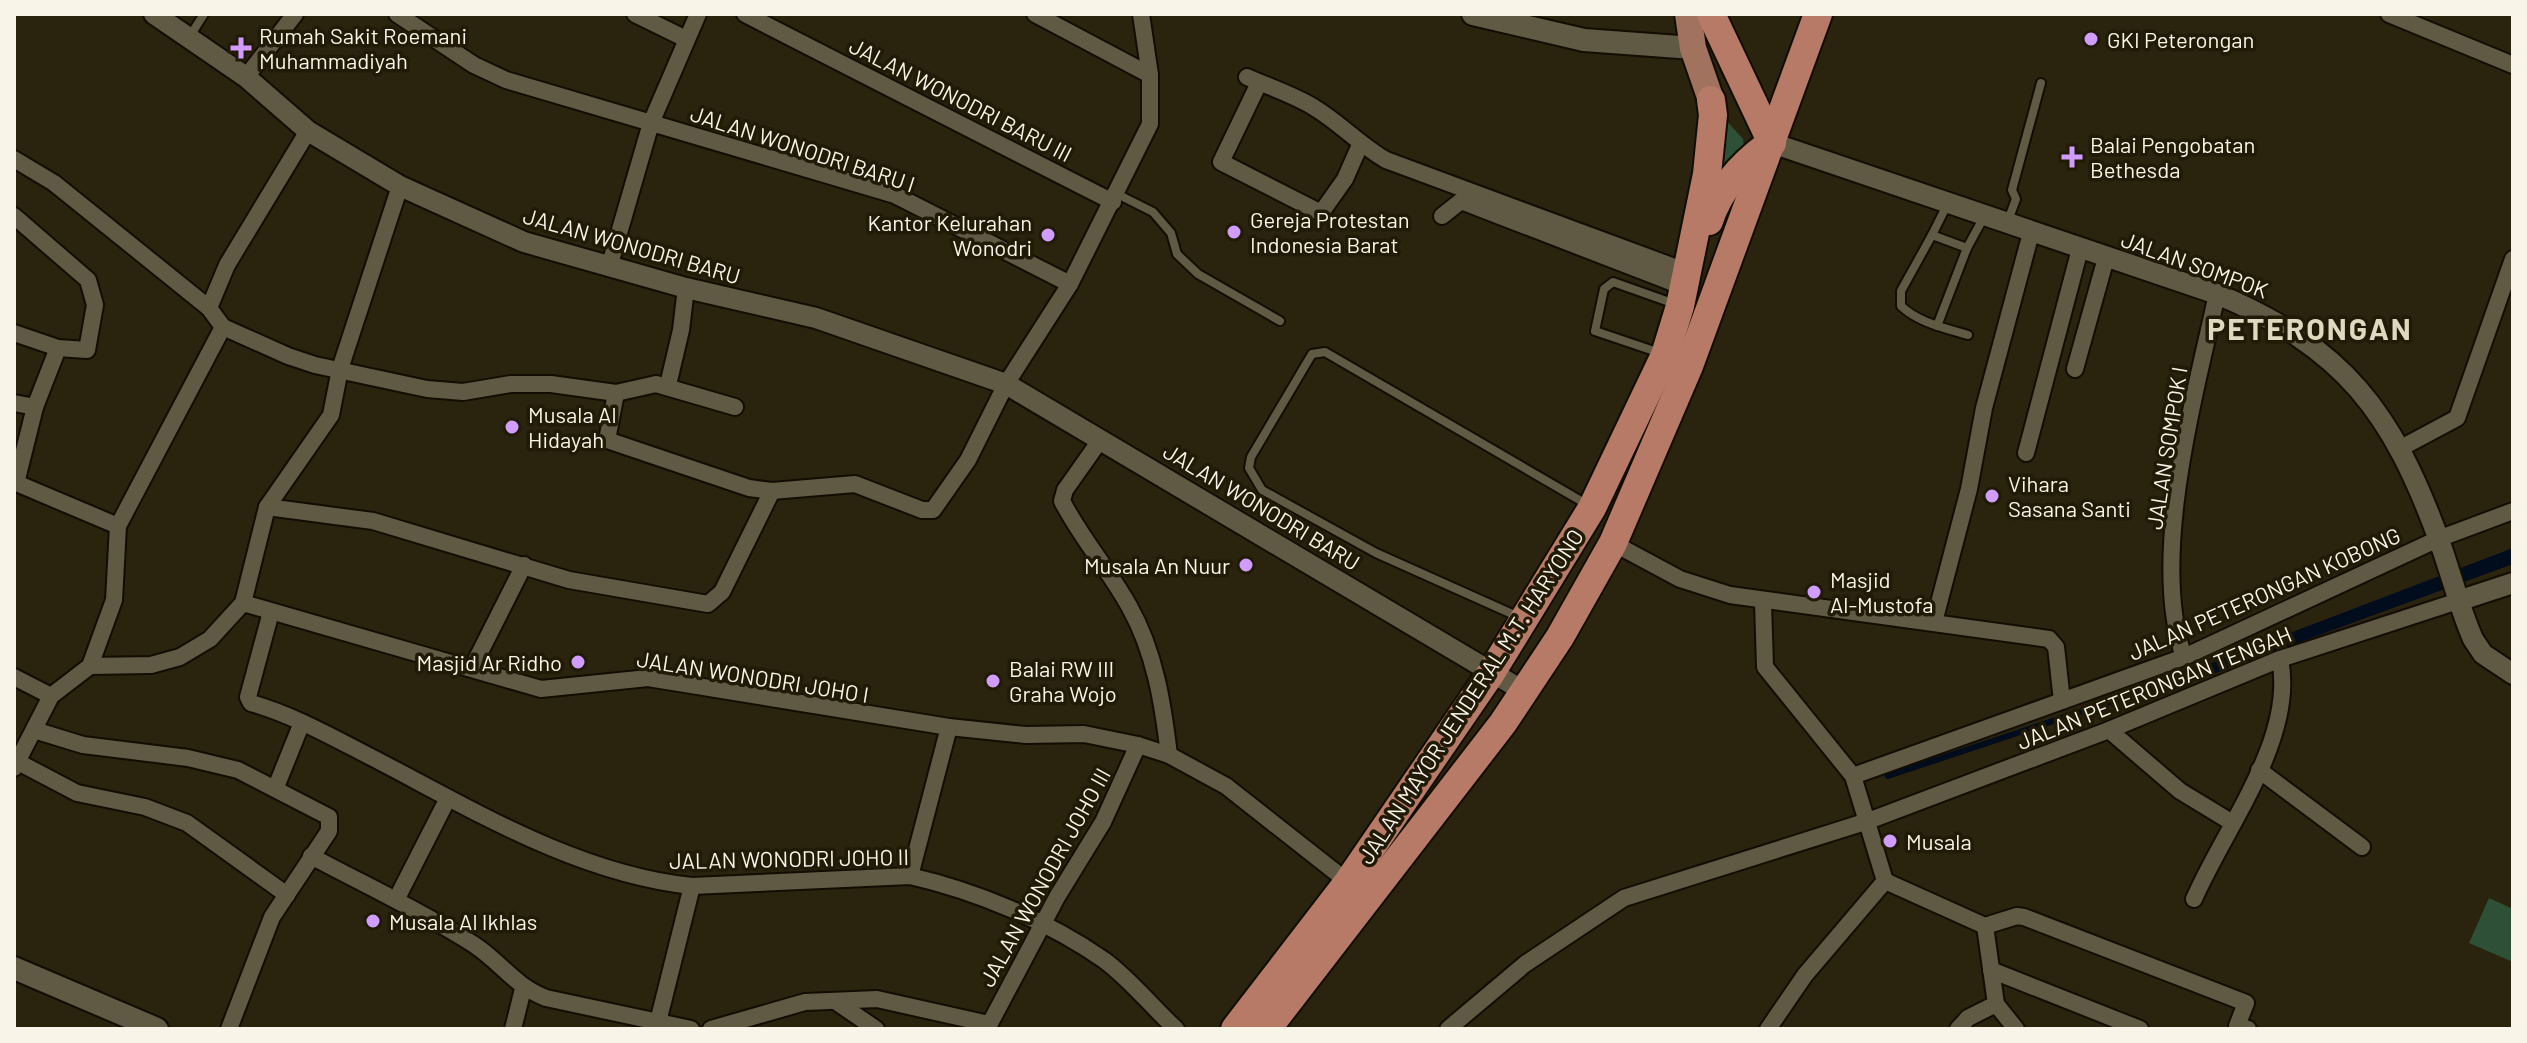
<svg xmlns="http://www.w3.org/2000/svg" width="2527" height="1043" font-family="Barlow,sans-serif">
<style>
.green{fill:#2e5036}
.water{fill:#010d1c}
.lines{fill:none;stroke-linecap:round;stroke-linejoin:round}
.stream{stroke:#010d1c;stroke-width:6}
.service-casing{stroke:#120d00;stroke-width:12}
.minor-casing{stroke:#120d00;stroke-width:20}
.tertiary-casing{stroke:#120d00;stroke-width:24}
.secondary-casing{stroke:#120d00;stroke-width:26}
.primary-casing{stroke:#120d00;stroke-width:30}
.trunk-casing{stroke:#120d00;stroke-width:32}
.service{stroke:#605943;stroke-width:8}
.minor{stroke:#605943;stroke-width:16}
.tertiary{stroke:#605943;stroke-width:20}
.secondary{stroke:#605943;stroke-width:22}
.primary{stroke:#a1725e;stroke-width:26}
.trunk{stroke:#b67a67;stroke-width:28}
.poi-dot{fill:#d09dfe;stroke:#201a06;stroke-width:3}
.labels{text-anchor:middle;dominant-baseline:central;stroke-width:7;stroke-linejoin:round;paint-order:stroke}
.poi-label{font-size:22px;fill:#f8f4e7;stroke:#201a06;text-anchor:start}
.street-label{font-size:22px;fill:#f8f4e7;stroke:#201a06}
.district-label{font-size:30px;font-weight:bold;letter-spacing:2px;fill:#e0d9bf;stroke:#201a06}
</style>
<rect width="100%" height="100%" fill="#2a240f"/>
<g class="green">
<path d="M 1723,117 L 1743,139 L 1744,149 L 1722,179 L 1719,118 Z"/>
<path d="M 2489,898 L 2513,909 L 2513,962 L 2469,943 Z"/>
</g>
<path class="water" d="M 2513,548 L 2513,564 L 2208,676 L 2206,665 Z"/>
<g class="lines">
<path class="stream" d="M 1888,776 L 2212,668"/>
<defs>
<g id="service">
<path d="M 190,36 L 204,14"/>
<path d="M 1117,194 L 1153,212 L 1171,233 L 1177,254 L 1198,274 L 1280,321"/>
<path d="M 1948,203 L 1932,235 L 1967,248 L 1985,215"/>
<path d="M 2007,223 L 2016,199 L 2012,190 L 2041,83"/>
<path d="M 1932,235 L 1901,291 L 1901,306 C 1919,323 1945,328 1968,335"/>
<path d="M 1937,326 L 1967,248"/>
<path d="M 1660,353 L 1595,331 L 1604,289 L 1613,282 L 1675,304"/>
<path d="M 1519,617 L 1376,553 L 1262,490 L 1249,468 L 1251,457 L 1312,354 L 1325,352 L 1588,505"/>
</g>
<g id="minor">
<path d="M 397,14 L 474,65 L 506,80 L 895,195 L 1070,284"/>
<path d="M 635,14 L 686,39"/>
<path d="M 745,14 L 1113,202"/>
<path d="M 1035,14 L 1150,75"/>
<path d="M 2389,14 L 2513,65"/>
<path d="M 246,77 L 295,14"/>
<path d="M 1247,77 C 1269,87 1295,95 1315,108 C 1341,124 1360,145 1386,160 L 1688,272"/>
<path d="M 1259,83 L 1221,162 L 1321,213 L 1345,179 L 1360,145"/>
<path d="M 14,159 L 54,183 L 209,308 L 223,327 L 288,356 L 315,365 L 427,389 L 463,392 L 511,384 L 551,384 L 616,393 L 656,384 L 735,407"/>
<path d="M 14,216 L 88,280 L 95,305 L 87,350 L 58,348 L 14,333"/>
<path d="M 1442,216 L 1461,201 L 1684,287"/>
<path d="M 610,264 L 651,123 L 698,14"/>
<path d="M 209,308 L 227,265 L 308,131"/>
<path d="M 2075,369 L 2106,258"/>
<path d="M 668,385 L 681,330 L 686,288"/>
<path d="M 616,393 L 607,440 L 749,488 L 772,491 L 855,484 L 922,510 L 933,510 L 968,460 L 1006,384 L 1070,284 L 1150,124 L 1150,75 L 1141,14"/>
<path d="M 14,403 L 35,407 L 16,483"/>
<path d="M 35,407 L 58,348"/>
<path d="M 1101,439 L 1065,490 L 1062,501 C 1081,538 1109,570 1129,606 C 1155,652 1163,704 1169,755"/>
<path d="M 2399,449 L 2457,418 L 2513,259"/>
<path d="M 2026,453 L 2080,249"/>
<path d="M 14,482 L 118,526"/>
<path d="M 267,507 L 373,521 L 569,580 L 708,604 L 722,592 L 772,491"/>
<path d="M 1613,543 L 1680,579 L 1730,595 L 2049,639 L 2056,647 L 2062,701"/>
<path d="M 1763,602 L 1765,667 L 1853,776 L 1885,881"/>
<path d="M 243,603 L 541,689 L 648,678 L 949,727 L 1026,735 L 1084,734 L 1138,745 L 1169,755 L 1226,786 L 1348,882"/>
<path d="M 271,612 L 248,697 L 251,703 C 293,715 330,736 369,756 C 470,808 576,874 692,886 L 910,876 C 976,891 1048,921 1104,960 C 1131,980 1151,1006 1176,1029"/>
<path d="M 1934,622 L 1969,489 L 1984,408 L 2031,233"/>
<path d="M 2184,657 C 2149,558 2195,396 2217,294"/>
<path d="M 90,666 L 151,665 L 180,657 L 210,639 L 243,603 L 267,507 L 331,415 L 340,369 L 400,186"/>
<path d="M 472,668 L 524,565"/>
<path d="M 14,677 L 51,696"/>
<path d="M 34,730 L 83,745 L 188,758 L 238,770 L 329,817 L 329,831 L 272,917 L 229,1029"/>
<path d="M 2109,730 L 2180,791 L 2231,822"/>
<path d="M 18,762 L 77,793 L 145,807 L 187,823 L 287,895"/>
<path d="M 14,768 L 51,696 L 90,666 L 114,600 L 118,526 L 223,327"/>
<path d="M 2259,770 L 2362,847"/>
<path d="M 1853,776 L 2184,657 L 2438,539 L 2513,511"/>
<path d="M 276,787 L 299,730"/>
<path d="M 311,856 C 365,885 421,911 473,944 C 501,962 513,985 546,998 L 691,1029"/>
<path d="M 910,876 L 949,727"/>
<path d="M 1885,881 L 1985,926 L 2017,916 L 2024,917 L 2246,1003 L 2237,1026 L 2248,1029"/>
<path d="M 2194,899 C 2226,826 2296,738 2280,659"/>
<path d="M 396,900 L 444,806"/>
<path d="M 1991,970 L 2140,1029"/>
<path d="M 835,1001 L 876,1029"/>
<path d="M 1996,1004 L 2016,1029"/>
<path d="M 658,1022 L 692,886"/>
<path d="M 513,1029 L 523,989"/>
<path d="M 711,1029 L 805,1002 L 877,999 L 989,1024"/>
<path d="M 987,1029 L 1057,897 L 1103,822 L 1138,745"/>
<path d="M 1448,1029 L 1525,964 L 1624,898 L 1868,821 L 2109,730 L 2280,659 L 2458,601"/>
<path d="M 1768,1029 L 1805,975 L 1885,881"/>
<path d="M 1958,1029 L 1968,1018 L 1996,1004 L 1985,926"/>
</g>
<g id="tertiary">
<path d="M 154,14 L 246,77 L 308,131 L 400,186 L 524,242 L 686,288 L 816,318 L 1006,384 L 1525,692"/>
<path d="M 1772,143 L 2217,294 C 2345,348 2392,412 2439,540 C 2451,573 2459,607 2473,639 L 2483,654 L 2513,674"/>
<path d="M 2458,601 L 2513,583"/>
</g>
<g id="secondary">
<path d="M 1473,14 L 1584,40 L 1693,48"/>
<path d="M 14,968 L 157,1029"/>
</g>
<path id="primary" d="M 1688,14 L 1693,48 L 1711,100"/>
<g id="trunk">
<path d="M 1711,14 L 1772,143"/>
<path d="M 1709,221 C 1719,190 1742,164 1768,145"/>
<path d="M 1235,1029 L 1348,882 L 1491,673 L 1592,508 L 1665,355 L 1680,306 L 1707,174 L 1713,115 L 1711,100"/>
<path d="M 1267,1029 L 1503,723 L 1560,637 L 1613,543 L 1689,366 L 1818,14"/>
</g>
</defs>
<use href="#service" class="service-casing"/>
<use href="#minor" class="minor-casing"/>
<use href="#tertiary" class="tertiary-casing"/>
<use href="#secondary" class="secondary-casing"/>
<use href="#primary" class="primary-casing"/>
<use href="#trunk" class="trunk-casing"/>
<use href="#service" class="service"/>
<use href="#minor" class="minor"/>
<use href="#tertiary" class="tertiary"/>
<use href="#secondary" class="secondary"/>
<use href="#primary" class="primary"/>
<use href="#trunk" class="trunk"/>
</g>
<g class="poi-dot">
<circle cx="2091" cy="39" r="8"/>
<path d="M237 36h8v8h8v8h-8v8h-8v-8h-8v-8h8z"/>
<path d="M2068 145h8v8h8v8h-8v8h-8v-8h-8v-8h8z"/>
<circle cx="1234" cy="232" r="8"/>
<circle cx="1048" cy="235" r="8"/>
<circle cx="512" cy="427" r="8"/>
<circle cx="1992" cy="496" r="8"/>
<circle cx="1246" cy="565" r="8"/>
<circle cx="1814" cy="592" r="8"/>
<circle cx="578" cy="662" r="8"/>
<circle cx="993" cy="681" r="8"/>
<circle cx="1890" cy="841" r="8"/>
<circle cx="373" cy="921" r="8"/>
</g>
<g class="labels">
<g class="poi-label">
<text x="259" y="35">Rumah Sakit Roemani<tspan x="259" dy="25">Muhammadiyah</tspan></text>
<text x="2107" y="39">GKI Peterongan</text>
<text x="2090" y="144">Balai Pengobatan<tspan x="2090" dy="25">Bethesda</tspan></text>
<text x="1250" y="219">Gereja Protestan<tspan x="1250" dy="25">Indonesia Barat</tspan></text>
<text x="1032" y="222" text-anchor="end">Kantor Kelurahan<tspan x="1032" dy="25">Wonodri</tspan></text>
<text x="528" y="414">Musala Al<tspan x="528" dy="25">Hidayah</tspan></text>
<text x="2008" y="483">Vihara<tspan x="2008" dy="25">Sasana Santi</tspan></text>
<text x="1230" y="565" text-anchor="end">Musala An Nuur</text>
<text x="1830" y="579">Masjid<tspan x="1830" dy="25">Al-Mustofa</tspan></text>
<text x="562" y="662" text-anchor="end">Masjid Ar Ridho</text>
<text x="1009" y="668">Balai RW III<tspan x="1009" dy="25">Graha Wojo</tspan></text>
<text x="1906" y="841">Musala</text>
<text x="389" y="921">Musala Al Ikhlas</text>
</g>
<g class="street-label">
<text transform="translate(961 99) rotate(27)">JALAN WONODRI BARU III</text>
<text transform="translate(803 148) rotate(18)">JALAN WONODRI BARU I</text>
<text transform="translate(632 245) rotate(16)">JALAN WONODRI BARU</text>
<text transform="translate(2195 264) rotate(20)">JALAN SOMPOK</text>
<text transform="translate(2166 448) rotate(-81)">JALAN SOMPOK I</text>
<text transform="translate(1262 506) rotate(31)">JALAN WONODRI BARU</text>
<text transform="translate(2264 593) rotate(-24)">JALAN PETERONGAN KOBONG</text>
<text transform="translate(753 676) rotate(9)">JALAN WONODRI JOHO I</text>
<text transform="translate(2154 687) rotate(-22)">JALAN PETERONGAN TENGAH</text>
<text transform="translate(1470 696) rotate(-57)">JALAN MAYOR JENDERAL M.T. HARYONO</text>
<text transform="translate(789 858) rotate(-1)">JALAN WONODRI JOHO II</text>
<text transform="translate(1044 877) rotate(-61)">JALAN WONODRI JOHO III</text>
</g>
<g class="district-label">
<text x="2310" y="328">PETERONGAN</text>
</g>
</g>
<rect width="2527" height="1043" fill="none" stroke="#f8f4e7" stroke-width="32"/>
</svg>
